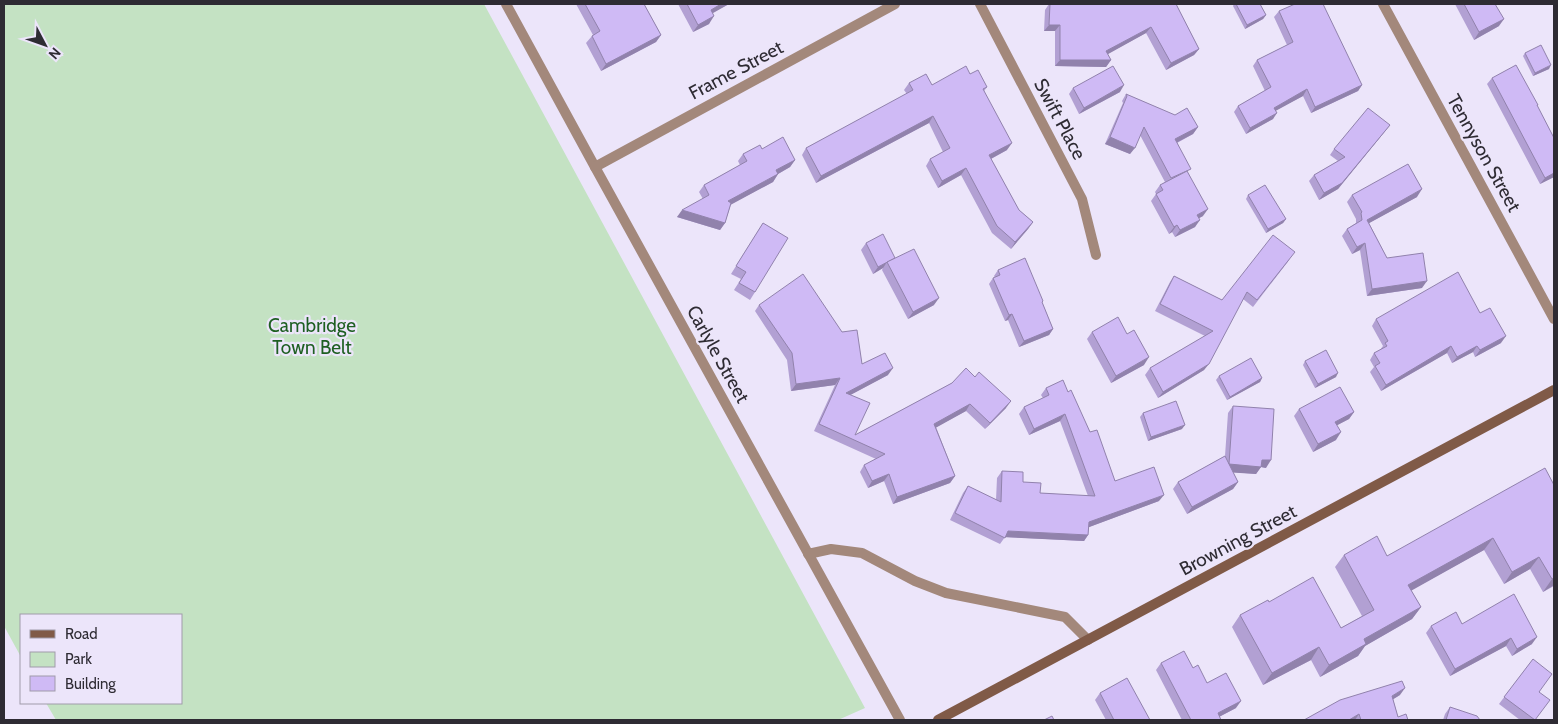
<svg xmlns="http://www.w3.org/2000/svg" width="1558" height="724" font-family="Cabin,sans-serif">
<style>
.green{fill:#c4e2c3}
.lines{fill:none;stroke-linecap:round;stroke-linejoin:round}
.street{stroke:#a3887b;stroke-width:10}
.secondary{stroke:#805a47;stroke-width:10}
.wall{fill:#b2a0d3}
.shaded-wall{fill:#9182ac}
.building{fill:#cfbaf5;stroke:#9182ac}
.labels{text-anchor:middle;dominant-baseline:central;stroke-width:4.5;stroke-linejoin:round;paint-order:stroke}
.street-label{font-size:19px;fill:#2e2b33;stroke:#ece5fa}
.park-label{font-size:19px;fill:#1e5f22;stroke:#ece5fa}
</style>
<rect width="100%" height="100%" fill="#ece5fa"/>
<path class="green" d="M 4,4 L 484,4 L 865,708 L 838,720 L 56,720 L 46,703 L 181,703 L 181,615 L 21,615 L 21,657 L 4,626 Z"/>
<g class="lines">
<g class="street">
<path d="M 506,4 L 595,167 L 900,720"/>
<path d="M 980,4 L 1082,199 L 1096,255"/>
<path d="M 1383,4 L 1554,319"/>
<path d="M 595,167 L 895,4"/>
<path d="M 808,554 L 831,549 L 862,553 L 915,581 L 946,593 L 1065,617 L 1088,640"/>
</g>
<path class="secondary" d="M 938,720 L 1554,390"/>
</g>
<g class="wall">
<path d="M 576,4 L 644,4 L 661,35 L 656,42 L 601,71 L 586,43 L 592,36 L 593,35 Z"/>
<path d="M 678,4 L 729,4 L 712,13 L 709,24 L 693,32 Z"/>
<path d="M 1049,4 L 1176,4 L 1199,49 L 1194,55 L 1166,70 L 1146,33 L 1107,54 L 1111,60 L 1106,67 L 1055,66 L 1055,31 L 1044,31 L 1045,10 Z"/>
<path d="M 1234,4 L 1260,4 L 1266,15 L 1263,19 L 1245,29 L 1233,6 Z"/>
<path d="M 1455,4 L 1495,4 L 1499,26 L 1474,40 Z"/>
<path d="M 1279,11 L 1362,85 L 1358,91 L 1311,113 L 1303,96 L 1276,110 L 1273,119 L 1246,134 L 1234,112 L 1238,106 L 1265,91 L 1253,66 L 1257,60 L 1287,45 L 1274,17 Z"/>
<path d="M 1525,53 L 1549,69 L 1533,76 L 1523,56 Z"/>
<path d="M 970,74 L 987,87 L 984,91 L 1007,150 L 991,159 L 1019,210 L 1033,222 L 1028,229 L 1011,249 L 992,233 L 961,175 L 938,188 L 926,166 L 930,159 L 943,152 L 929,123 L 816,183 L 802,155 L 806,148 L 907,94 L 904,90 L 909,83 L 932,85 Z"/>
<path d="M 1492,78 L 1538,105 L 1537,106 L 1554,138 L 1554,177 L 1540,184 L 1487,84 Z"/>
<path d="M 1073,88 L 1120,92 L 1079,114 L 1069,94 Z"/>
<path d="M 1126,94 L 1198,127 L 1193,134 L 1177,143 L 1188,173 L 1203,216 L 1199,218 L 1195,227 L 1175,237 L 1172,232 L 1169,234 L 1151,201 L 1156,194 L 1155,192 L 1160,185 L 1165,182 L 1140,135 L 1130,154 L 1105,144 L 1123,103 L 1122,101 Z"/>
<path d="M 1390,125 L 1338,189 L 1319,200 L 1309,181 L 1314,175 L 1338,161 L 1330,155 L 1334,149 Z"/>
<path d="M 762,149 L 795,160 L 790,167 L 778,174 L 773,182 L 731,204 L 725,223 L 720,230 L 677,217 L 703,199 L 699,192 L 704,185 L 740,165 L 738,161 L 743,154 Z"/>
<path d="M 1248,195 L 1286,219 L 1283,223 L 1266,233 L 1246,199 Z"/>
<path d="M 1352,195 L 1417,197 L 1369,223 L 1387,258 L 1422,288 L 1367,296 L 1360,250 L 1352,254 L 1342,236 L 1347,229 L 1356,223 L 1356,219 L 1347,202 Z"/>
<path d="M 763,223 L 755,292 L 750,300 L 734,290 L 741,279 L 731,274 Z"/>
<path d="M 866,243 L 894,259 L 934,305 L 908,319 L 882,270 L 883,268 L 873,274 L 861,250 Z"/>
<path d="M 1290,259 L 1253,307 L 1243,299 L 1204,370 L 1158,398 L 1145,375 L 1150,368 L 1205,336 L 1155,311 L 1170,282 L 1174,276 L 1222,300 Z"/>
<path d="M 998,270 L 1043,301 L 1042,302 L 1053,329 L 1049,335 L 1019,347 L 1008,320 L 1005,321 L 989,284 L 993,278 L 995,278 L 994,276 Z"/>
<path d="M 759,305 L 862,364 L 888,375 L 850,395 L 855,435 L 952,383 L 1006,408 L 985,429 L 966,411 L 936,427 L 955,476 L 950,483 L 893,504 L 884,481 L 868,488 L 860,472 L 864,465 L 876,459 L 814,431 L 835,385 L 791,391 L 787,360 L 755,311 Z"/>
<path d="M 1480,313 L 1501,343 L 1475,357 L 1473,352 L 1452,363 L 1447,353 L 1381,391 L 1370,372 L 1374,367 L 1370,360 L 1374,353 L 1380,350 L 1383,346 L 1372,326 L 1376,319 Z"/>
<path d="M 1092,332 L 1144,365 L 1111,383 L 1087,339 Z"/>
<path d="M 1305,361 L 1336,377 L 1315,388 L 1303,365 Z"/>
<path d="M 1219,376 L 1262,378 L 1260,382 L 1227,400 L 1216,380 Z"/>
<path d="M 1046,388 L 1068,392 L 1090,432 L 1115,481 L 1159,501 L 1089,527 L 1088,535 L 1084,541 L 1005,537 L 1000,544 L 950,520 L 963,493 L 968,486 L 996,500 L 997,478 L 1002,471 L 1023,482 L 1040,493 L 1088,496 L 1060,421 L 1029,435 L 1019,414 L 1024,407 L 1043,398 L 1041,395 Z"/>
<path d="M 1233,406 L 1266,468 L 1261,467 L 1256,474 L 1233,472 L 1238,482 L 1233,489 L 1187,514 L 1173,489 L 1178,482 L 1225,456 L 1228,413 Z"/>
<path d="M 1299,409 L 1354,412 L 1349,419 L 1337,425 L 1336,440 L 1313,452 L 1294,416 Z"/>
<path d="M 1143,413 L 1182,429 L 1148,441 L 1140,417 Z"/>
<path d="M 1554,485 L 1554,586 L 1543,592 L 1530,569 L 1504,584 L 1484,550 L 1411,590 L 1421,607 L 1412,619 L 1365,646 L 1358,656 L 1320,677 L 1311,660 L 1263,685 L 1232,627 L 1240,615 L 1269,602 L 1341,628 L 1362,616 L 1335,567 L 1344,555 L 1387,556 Z"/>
<path d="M 1462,624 L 1532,644 L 1512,656 L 1506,646 L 1450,676 L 1426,633 L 1431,626 Z"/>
<path d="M 1533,659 L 1540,692 L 1536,720 L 1520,720 L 1499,704 Z"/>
<path d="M 1161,663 L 1193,668 L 1207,683 L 1236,708 L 1219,717 L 1221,720 L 1182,720 L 1156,670 Z"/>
<path d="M 1100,693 L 1150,720 L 1106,720 L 1095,700 Z"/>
<path d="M 1400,695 L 1393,699 L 1398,717 L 1408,720 L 1304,720 Z"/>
<path d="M 1450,707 L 1480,720 L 1443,720 L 1445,714 Z"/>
</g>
<g class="shaded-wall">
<path d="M 721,4 L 729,4 L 706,17 L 711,10 Z"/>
<path d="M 1266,15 L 1263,19 L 1245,29 L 1247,25 Z"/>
<path d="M 714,16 L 709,24 L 693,32 L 698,25 Z"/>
<path d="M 1504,19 L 1499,26 L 1474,40 L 1479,32 Z"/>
<path d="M 1049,25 L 1060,25 L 1055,31 L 1044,31 Z"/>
<path d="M 1151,27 L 1146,33 L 1101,58 L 1106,51 Z"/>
<path d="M 661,35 L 656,42 L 601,71 L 606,64 Z"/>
<path d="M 1199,49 L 1194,55 L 1166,70 L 1171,63 Z"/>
<path d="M 1060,60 L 1111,60 L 1106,67 L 1055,66 Z"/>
<path d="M 1551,65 L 1549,69 L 1533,76 L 1535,73 Z"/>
<path d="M 1124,85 L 1120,92 L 1079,114 L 1084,108 Z"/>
<path d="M 1362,85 L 1358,91 L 1311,113 L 1315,107 Z"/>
<path d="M 1307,89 L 1303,96 L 1270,114 L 1274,108 Z"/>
<path d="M 1277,113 L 1273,119 L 1246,134 L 1250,128 Z"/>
<path d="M 933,116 L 929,123 L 816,183 L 821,176 Z"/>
<path d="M 1390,125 L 1338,189 L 1319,200 L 1324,193 Z"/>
<path d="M 1198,127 L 1193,134 L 1170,146 L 1175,139 Z"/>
<path d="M 1110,137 L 1135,148 L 1130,154 L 1105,144 Z"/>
<path d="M 1012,143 L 1007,150 L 985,162 L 989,155 Z"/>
<path d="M 795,160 L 790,167 L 771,178 L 776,170 Z"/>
<path d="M 966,168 L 961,175 L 938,188 L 942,181 Z"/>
<path d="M 1554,173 L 1554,177 L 1540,184 L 1545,178 Z"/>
<path d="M 778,174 L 773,182 L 723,209 L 728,201 Z"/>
<path d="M 1422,189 L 1417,197 L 1362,227 L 1367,220 Z"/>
<path d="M 1208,209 L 1203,216 L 1192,222 L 1197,215 Z"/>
<path d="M 682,210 L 725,223 L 720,230 L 677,217 Z"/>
<path d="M 1286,219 L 1283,223 L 1266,233 L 1268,229 Z"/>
<path d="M 1200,220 L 1195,227 L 1175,237 L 1180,230 Z"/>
<path d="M 1033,222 L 1028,229 L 1011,249 L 1015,242 Z"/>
<path d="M 1177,225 L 1172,232 L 1169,234 L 1174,227 Z"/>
<path d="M 1365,243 L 1360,250 L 1352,254 L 1357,247 Z"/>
<path d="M 895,258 L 890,265 L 887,262 L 883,268 L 873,274 L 878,267 Z"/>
<path d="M 1427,281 L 1422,288 L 1367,296 L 1372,289 Z"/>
<path d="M 939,298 L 934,305 L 908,319 L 913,312 Z"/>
<path d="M 1012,314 L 1008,320 L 1005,321 L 1009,315 Z"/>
<path d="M 1053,329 L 1049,335 L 1019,347 L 1024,341 Z"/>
<path d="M 1506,336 L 1501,343 L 1475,357 L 1480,350 Z"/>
<path d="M 1451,346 L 1447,353 L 1381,391 L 1386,385 Z"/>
<path d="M 1477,346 L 1473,352 L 1452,363 L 1457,357 Z"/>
<path d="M 1149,357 L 1144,365 L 1111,383 L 1116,376 Z"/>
<path d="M 1209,364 L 1204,370 L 1158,398 L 1163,392 Z"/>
<path d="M 893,368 L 888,375 L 841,400 L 846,393 Z"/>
<path d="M 1338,373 L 1336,377 L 1315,388 L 1318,384 Z"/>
<path d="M 840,378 L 835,385 L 791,391 L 796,384 Z"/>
<path d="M 1262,378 L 1260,382 L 1227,400 L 1230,397 Z"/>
<path d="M 1011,401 L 1006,408 L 985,429 L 990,423 Z"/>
<path d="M 970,404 L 966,411 L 930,431 L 934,424 Z"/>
<path d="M 1354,412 L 1349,419 L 1330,429 L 1335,422 Z"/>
<path d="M 1065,414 L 1060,421 L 1029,435 L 1034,429 Z"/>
<path d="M 1185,425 L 1182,429 L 1148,441 L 1151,437 Z"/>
<path d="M 1341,432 L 1336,440 L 1313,452 L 1318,444 Z"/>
<path d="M 1262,460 L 1271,460 L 1266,468 L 1261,467 L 1256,474 L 1224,472 L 1229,464 Z"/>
<path d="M 889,474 L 884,481 L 868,488 L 872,481 Z"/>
<path d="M 955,476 L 950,483 L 893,504 L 897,497 Z"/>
<path d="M 1238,482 L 1233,489 L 1187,514 L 1192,507 Z"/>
<path d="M 1164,495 L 1159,501 L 1084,529 L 1089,522 Z"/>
<path d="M 1008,531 L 1088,535 L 1084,541 L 1003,537 Z"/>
<path d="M 1493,538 L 1484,550 L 1400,597 L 1408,585 Z"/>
<path d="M 1539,557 L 1530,569 L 1504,584 L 1512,572 Z"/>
<path d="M 1554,578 L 1554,585 L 1543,592 L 1552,579 Z"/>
<path d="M 1421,607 L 1412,619 L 1365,646 L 1358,656 L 1320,677 L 1329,665 L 1364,639 Z"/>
<path d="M 1537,637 L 1532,644 L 1512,656 L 1517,649 Z"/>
<path d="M 1511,638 L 1506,646 L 1450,676 L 1455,669 Z"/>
<path d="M 1319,647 L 1311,660 L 1263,685 L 1272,673 Z"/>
<path d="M 1405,688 L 1400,695 L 1387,703 L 1392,696 Z"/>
<path d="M 1241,701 L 1236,708 L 1213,720 L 1218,713 Z"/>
<path d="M 1359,714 L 1355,720 L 1349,720 Z"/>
</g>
<g class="building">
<path d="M 585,4 L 644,4 L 661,35 L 606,64 L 592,36 L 600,31 Z"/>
<path d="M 687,4 L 721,4 L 711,10 L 714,16 L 698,25 Z"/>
<path d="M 1050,4 L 1176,4 L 1199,49 L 1171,63 L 1151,27 L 1106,51 L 1111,60 L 1060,60 L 1060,25 L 1049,25 Z"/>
<path d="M 1236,4 L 1260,4 L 1266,15 L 1247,25 Z"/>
<path d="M 1295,4 L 1323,4 L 1362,85 L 1315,107 L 1307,89 L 1274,108 L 1277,113 L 1250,128 L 1238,106 L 1271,87 L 1257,60 L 1293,42 L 1279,11 Z"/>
<path d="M 1464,4 L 1495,4 L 1504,19 L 1479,32 Z"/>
<path d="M 1541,45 L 1551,65 L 1535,73 L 1525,53 Z"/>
<path d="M 1516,65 L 1538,105 L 1537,105 L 1554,138 L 1554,173 L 1545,178 L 1492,78 Z"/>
<path d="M 966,66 L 970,74 L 978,70 L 987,87 L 983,89 L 1012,143 L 989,155 L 1019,210 L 1033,222 L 1015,242 L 997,226 L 966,168 L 942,181 L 930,159 L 950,148 L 933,116 L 821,176 L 806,148 L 913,90 L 909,83 L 926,74 L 932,85 Z"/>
<path d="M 1113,66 L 1124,85 L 1084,108 L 1073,88 Z"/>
<path d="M 1126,94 L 1175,115 L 1187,108 L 1198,127 L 1175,139 L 1191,169 L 1171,178 L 1144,127 L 1135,148 L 1110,137 L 1127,96 Z"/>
<path d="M 1368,108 L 1390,125 L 1342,183 L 1324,193 L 1314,175 L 1345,157 L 1334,149 Z"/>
<path d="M 783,137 L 795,160 L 776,170 L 778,174 L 728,201 L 731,203 L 725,223 L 682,210 L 709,195 L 704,185 L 747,161 L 743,154 L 760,145 L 762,149 Z"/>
<path d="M 1408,164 L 1422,189 L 1367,220 L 1387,258 L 1423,253 L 1427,281 L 1372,289 L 1365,243 L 1357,247 L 1347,229 L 1362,220 L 1361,213 L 1362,212 L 1352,195 Z"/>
<path d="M 1187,171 L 1208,209 L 1197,215 L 1200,220 L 1180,230 L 1177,225 L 1174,227 L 1156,194 L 1163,190 L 1160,185 Z"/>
<path d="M 1265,185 L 1286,219 L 1268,229 L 1248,195 Z"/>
<path d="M 763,223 L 788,238 L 755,292 L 739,283 L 746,272 L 736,266 Z"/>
<path d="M 883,234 L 895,258 L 878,267 L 866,243 Z"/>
<path d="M 1273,235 L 1295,252 L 1257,300 L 1247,292 L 1209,364 L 1163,392 L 1150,368 L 1213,331 L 1160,304 L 1174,276 L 1222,300 Z"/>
<path d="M 914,249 L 939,298 L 913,312 L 887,262 Z"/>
<path d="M 1025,258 L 1043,301 L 1042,302 L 1053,329 L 1024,341 L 1012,314 L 1009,315 L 993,278 L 1000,275 L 998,270 Z"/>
<path d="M 1458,272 L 1480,313 L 1490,308 L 1506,336 L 1480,350 L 1477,346 L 1457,357 L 1451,346 L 1386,385 L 1375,366 L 1380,363 L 1374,353 L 1387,346 L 1385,343 L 1388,341 L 1376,319 Z"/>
<path d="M 803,274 L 842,332 L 857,330 L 862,364 L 885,353 L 893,368 L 846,393 L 870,403 L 855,435 L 952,383 L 966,368 L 975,377 L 979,372 L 1011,401 L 990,423 L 970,404 L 934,424 L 955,476 L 897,497 L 889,474 L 872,481 L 864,465 L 885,454 L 819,424 L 840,378 L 796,384 L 792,353 L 759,305 Z"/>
<path d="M 1118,317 L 1127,334 L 1134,330 L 1149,357 L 1116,376 L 1092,332 Z"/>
<path d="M 1326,350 L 1338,373 L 1318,384 L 1305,361 Z"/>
<path d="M 1251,358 L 1262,378 L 1230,397 L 1219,376 Z"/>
<path d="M 1063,380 L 1068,392 L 1071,390 L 1090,432 L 1097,430 L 1115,481 L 1154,467 L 1164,495 L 1089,522 L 1088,535 L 1008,531 L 1005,538 L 955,513 L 968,486 L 1001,502 L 1002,471 L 1023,472 L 1023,482 L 1041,483 L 1040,493 L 1095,496 L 1065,414 L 1034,429 L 1024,407 L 1049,395 L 1046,388 Z"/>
<path d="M 1340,387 L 1354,412 L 1335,422 L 1341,432 L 1318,444 L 1299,409 Z"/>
<path d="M 1176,401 L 1185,425 L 1151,437 L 1143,413 Z"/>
<path d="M 1233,406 L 1274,409 L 1271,460 L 1262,460 L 1261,467 L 1229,464 L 1238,482 L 1192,507 L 1178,482 L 1225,456 L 1229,464 Z"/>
<path d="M 1545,468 L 1554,485 L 1554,578 L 1552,579 L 1539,557 L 1512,572 L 1493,538 L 1408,585 L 1421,607 L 1364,639 L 1366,644 L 1329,665 L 1319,647 L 1272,673 L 1240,615 L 1268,600 L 1269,602 L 1313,577 L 1341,628 L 1374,610 L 1344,555 L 1377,536 L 1387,556 Z"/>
<path d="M 1514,594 L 1537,637 L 1517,649 L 1511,638 L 1455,669 L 1431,626 L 1456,612 L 1462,624 Z"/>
<path d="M 1184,651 L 1193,668 L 1198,665 L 1207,683 L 1226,673 L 1241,701 L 1218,713 L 1221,720 L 1191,720 L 1161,663 Z"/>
<path d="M 1533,659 L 1552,674 L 1539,692 L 1550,700 L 1535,720 L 1504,697 Z"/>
<path d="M 1127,678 L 1150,720 L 1114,720 L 1100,693 Z"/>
<path d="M 1402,681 L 1405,688 L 1392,696 L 1398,717 L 1406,714 L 1408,720 L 1361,720 L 1359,714 L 1349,720 L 1304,720 L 1340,700 Z"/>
<path d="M 1450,707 L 1477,716 L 1480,720 L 1446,720 Z"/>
<path d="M 1052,716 L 1054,720 L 1044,720 Z"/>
</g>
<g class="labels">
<g class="street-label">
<text transform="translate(736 70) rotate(-28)">Frame Street</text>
<text transform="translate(1060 119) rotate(62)">Swift Place</text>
<text transform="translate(1484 153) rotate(61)">Tennyson Street</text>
<text transform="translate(718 354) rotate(61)">Carlyle Street</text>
<text transform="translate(1238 540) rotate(-28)">Browning Street</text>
</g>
<g class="park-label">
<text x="312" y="325">Cambridge<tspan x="312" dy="22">Town Belt</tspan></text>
</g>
</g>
<rect width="1558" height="724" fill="none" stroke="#2e2b33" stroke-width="10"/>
<rect x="20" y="614" width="162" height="90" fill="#ece5fa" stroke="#a09baa"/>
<rect x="30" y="630" width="25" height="8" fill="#805a47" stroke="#a09baa"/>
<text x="65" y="639" font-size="15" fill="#2e2b33">Road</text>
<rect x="30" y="652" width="25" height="15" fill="#c4e2c3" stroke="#a09baa"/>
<text x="65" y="664" font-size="15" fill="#2e2b33">Park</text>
<rect x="30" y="676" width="25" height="15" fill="#cfbaf5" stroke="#a09baa"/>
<text x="65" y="689" font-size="15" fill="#2e2b33">Building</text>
<g transform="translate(45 45) rotate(131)" stroke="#ece5fa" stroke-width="4" paint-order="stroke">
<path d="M0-4L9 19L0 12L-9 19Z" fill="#2e2b33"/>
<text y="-8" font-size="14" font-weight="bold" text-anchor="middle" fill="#2e2b33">N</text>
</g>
</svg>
